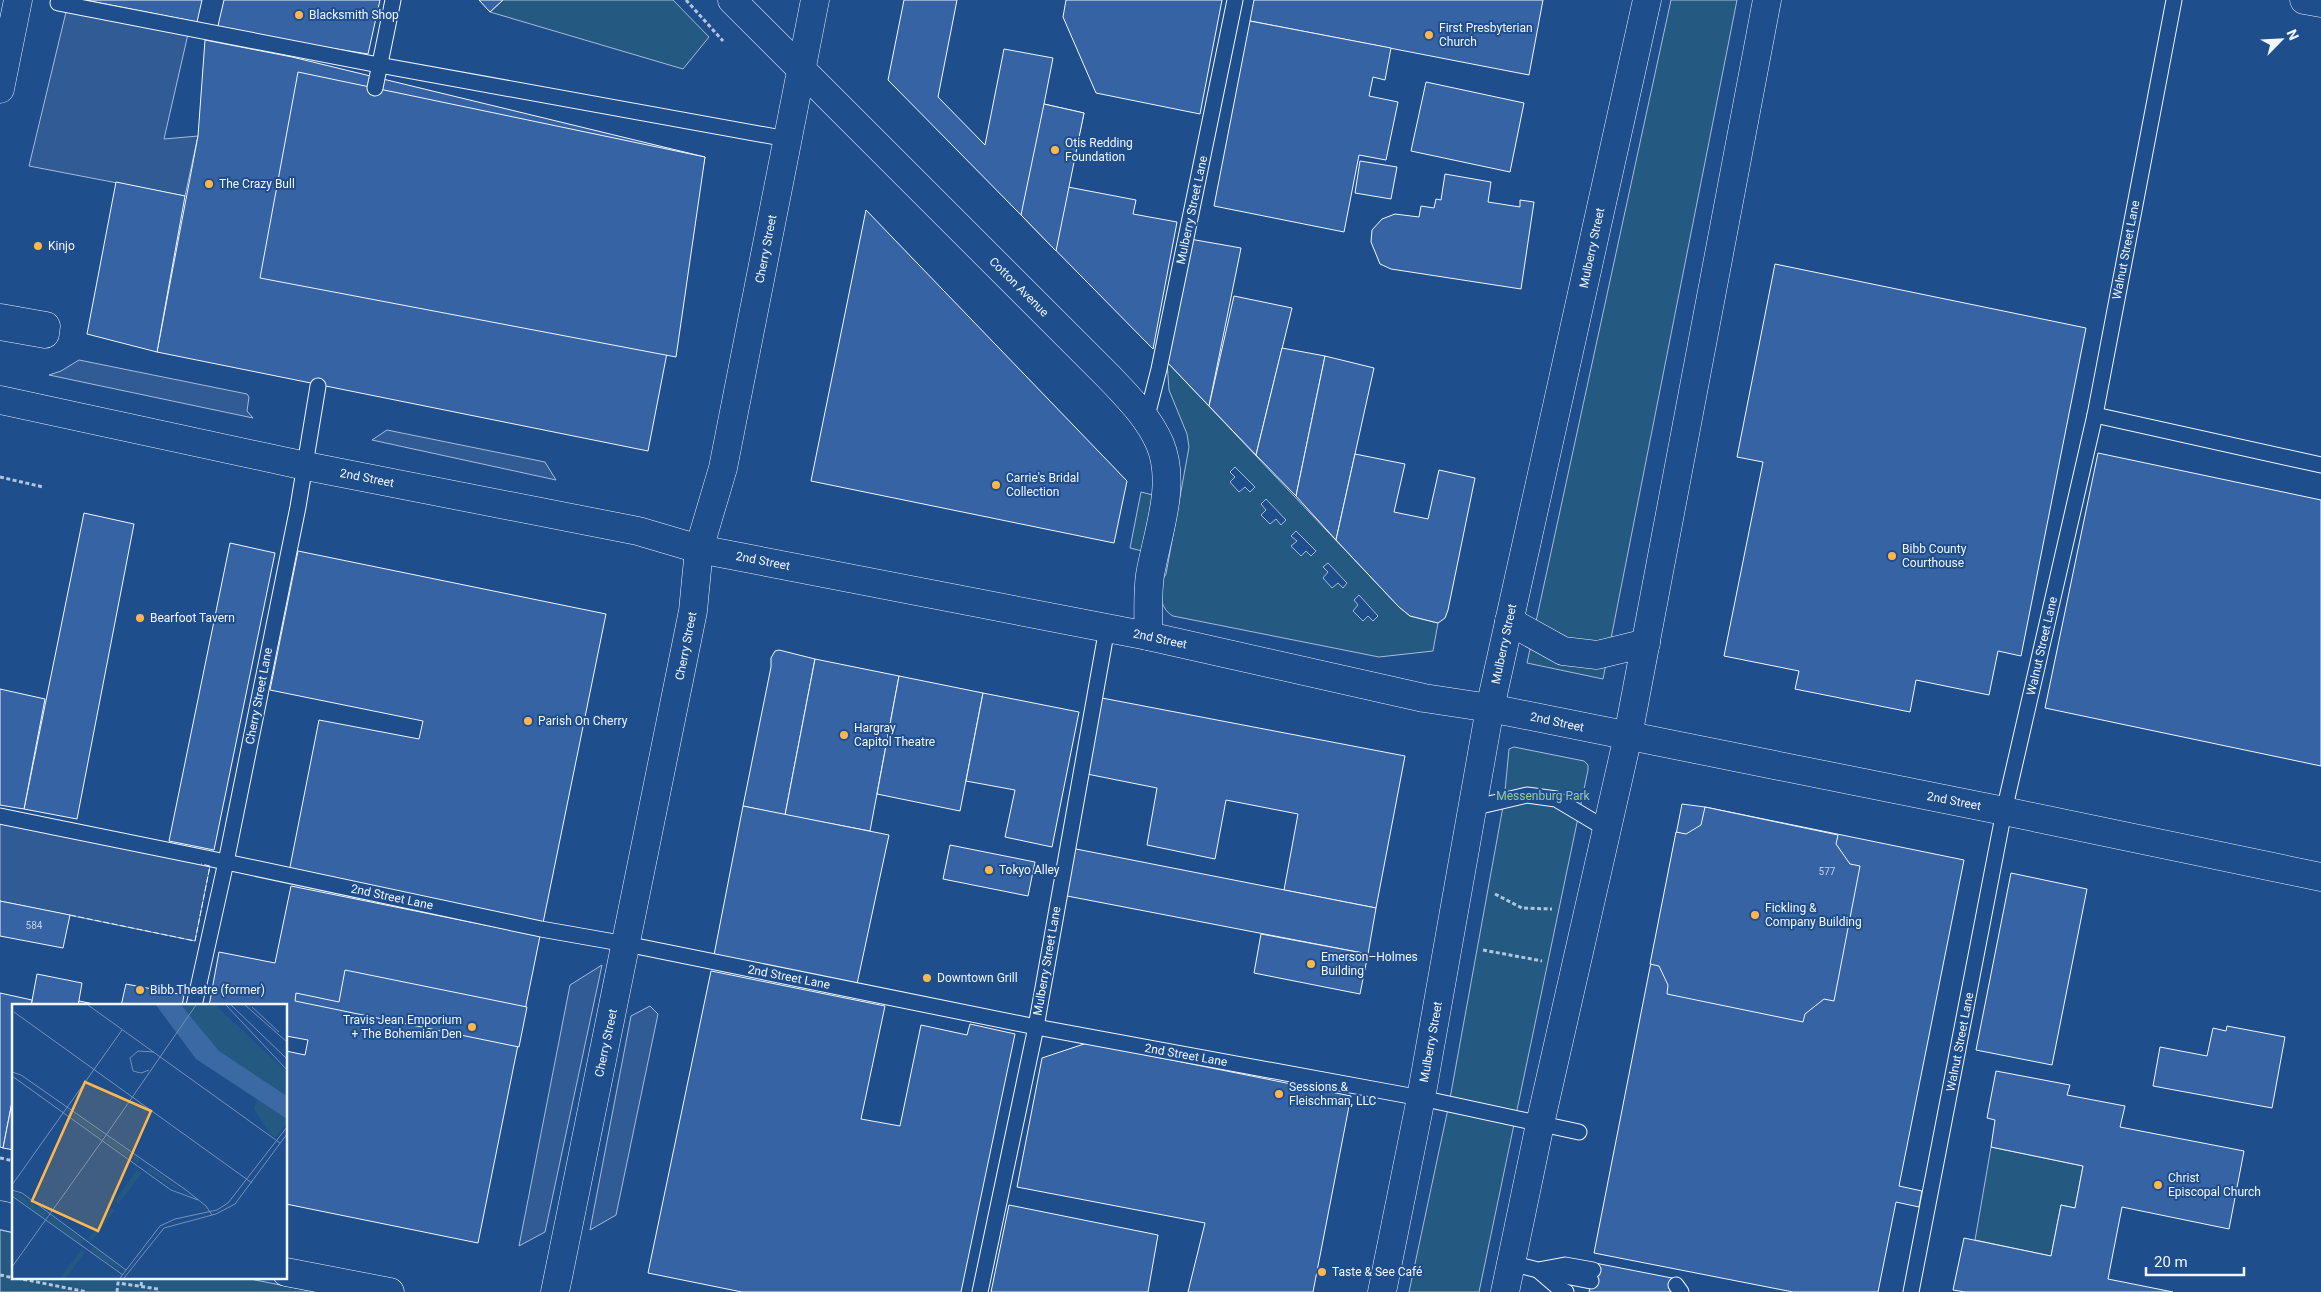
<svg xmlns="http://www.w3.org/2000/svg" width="2321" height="1292" font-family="Roboto,sans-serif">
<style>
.green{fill:#245a82;stroke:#a8bbd7;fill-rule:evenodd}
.parking{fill:#305b95;stroke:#a8bbd7}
.building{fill:#3563a3;stroke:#f2f6ff}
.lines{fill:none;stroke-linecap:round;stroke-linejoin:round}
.lane-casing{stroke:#f2f6ff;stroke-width:17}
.street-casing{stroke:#f2f6ff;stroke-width:29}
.secondary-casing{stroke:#f2f6ff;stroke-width:29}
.primary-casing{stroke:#f2f6ff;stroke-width:29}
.path{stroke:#b3c4dc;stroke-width:3;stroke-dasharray:4 2.5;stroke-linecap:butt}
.lane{stroke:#1f4e8c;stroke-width:15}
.street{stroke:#1f4e8c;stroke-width:28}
.secondary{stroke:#1f4e8c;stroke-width:28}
.primary{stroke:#1f4e8c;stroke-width:28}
.fence{stroke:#f2f6ff;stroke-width:1;stroke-dasharray:6 2.5;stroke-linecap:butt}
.poi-dot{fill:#ffb74d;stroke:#1f4e8c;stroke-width:2}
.labels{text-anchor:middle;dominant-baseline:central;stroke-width:4;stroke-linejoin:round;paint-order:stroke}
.number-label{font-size:10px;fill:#c3d1e8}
.poi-label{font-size:12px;fill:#f2f6ff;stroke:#1f4e8c;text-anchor:start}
.street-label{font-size:12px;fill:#f2f6ff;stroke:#1f4e8c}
.park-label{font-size:12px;fill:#97c8a6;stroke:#1f4e8c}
.inset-road{fill:none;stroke:#7391ba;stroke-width:1}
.view{fill:#ffb74d;fill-opacity:0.15;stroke:#ffb74d;stroke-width:2.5}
.inset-edge{fill:none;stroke:#f2f6ff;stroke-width:2.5}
</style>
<rect width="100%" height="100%" fill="#1f4e8c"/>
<g class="green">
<path d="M 503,0 L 673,0 L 709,37 L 683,69 L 490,12 Z"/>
<path d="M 1671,0 L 1737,0 L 1603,679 L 1527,663 Z"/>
<path d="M 1167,362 L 1399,607 L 1410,616 L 1438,623 L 1433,651 L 1379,657 L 1173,616 C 1159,609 1157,586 1166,574 L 1189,447 L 1187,434 L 1169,390 ZM 1235,467 L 1255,487 L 1250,492 L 1245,487 L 1239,492 L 1230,482 L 1235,477 L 1230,472 ZM 1266,499 L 1286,520 L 1281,525 L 1276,519 L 1270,524 L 1261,515 L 1266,510 L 1261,504 ZM 1296,531 L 1316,551 L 1311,556 L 1306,551 L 1301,556 L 1291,546 L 1297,541 L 1291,536 ZM 1328,563 L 1347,583 L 1343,588 L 1338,583 L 1332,588 L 1323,578 L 1328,572 L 1323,567 ZM 1359,595 L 1378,616 L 1373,621 L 1368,616 L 1363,621 L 1353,611 L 1358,605 L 1354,600 Z"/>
<path d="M 1141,492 L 1153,495 L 1142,551 L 1130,548 Z"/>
<path d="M 1514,747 L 1584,761 L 1588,765 L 1588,770 L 1479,1292 L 1409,1292 L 1449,1104 L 1504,801 L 1509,749 Z"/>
<path d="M 1991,1147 L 2083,1166 L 2075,1208 L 2061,1205 L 2051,1256 L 1975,1240 Z"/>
<path d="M 0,1230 L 14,1233 L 14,1278 L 245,1278 L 316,1292 L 0,1292 Z"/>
</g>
<g class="parking">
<path d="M 66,12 L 188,34 L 164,139 L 198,136 L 185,196 L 29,166 Z"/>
<path d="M 79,360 L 247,394 L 249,397 L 247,411 L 253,418 L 49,375 L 61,371 Z"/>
<path d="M 387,430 L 545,462 L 556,480 L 372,440 Z"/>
<path d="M 0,823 L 210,866 L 195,941 L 0,901 Z"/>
<path d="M 602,965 L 545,1232 L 519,1246 L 570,985 Z"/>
<path d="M 650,1006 L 658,1014 L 616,1215 L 590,1230 L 631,1016 Z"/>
</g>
<g class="building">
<path d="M 85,0 L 202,0 L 197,22 Z"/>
<path d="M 224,0 L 380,0 L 368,54 L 217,30 Z"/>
<path d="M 479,0 L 503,0 L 490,12 Z"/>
<path d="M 904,0 L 957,0 L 938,97 L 985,145 L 1004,49 L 1053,58 L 1044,104 L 1084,113 L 1068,187 L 1136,200 L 1133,214 L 1177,222 L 1153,349 L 888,80 Z"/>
<path d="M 1066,0 L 1222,0 L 1200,114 L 1096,93 L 1063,17 Z"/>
<path d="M 1254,0 L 1543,0 L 1529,75 L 1250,21 Z"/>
<path d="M 1250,21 L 1391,48 L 1385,80 L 1373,77 L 1369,96 L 1398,102 L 1386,160 L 1359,155 L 1344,232 L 1214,206 Z"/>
<path d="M 205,40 L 292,57 L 705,157 L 648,451 L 157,352 L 198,136 Z"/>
<path d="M 298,72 L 705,157 L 676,357 L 260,278 Z"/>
<path d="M 1426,82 L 1524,103 L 1510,172 L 1411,151 Z"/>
<path d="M 1044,104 L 1084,113 L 1056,251 L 1021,215 Z"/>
<path d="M 1360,161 L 1397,167 L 1391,199 L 1355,193 Z"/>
<path d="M 1445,174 L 1491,182 L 1488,202 L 1520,207 L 1520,200 L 1534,202 L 1521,289 L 1391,269 L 1380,264 L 1371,242 L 1372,230 L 1382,219 L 1395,214 L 1419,217 L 1421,206 L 1434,208 L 1436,199 L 1441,200 Z"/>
<path d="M 116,182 L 185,196 L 157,352 L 87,334 Z"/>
<path d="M 866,210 L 1127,481 L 1114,543 L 811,481 Z"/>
<path d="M 1190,239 L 1241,248 L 1209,406 L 1167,362 Z"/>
<path d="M 1775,264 L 2086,328 L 2021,656 L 1998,651 L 1989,695 L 1916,680 L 1910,712 L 1795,689 L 1799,671 L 1724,656 L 1763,462 L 1737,457 Z"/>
<path d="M 1234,296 L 1292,308 L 1256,455 L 1209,406 Z"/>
<path d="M 1282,348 L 1325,356 L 1296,496 L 1256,455 Z"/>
<path d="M 1325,356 L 1374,368 L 1336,540 L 1296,496 Z"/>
<path d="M 2098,453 L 2321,500 L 2321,766 L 2045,708 Z"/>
<path d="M 1355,454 L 1405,464 L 1394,512 L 1428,519 L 1439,470 L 1475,478 L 1448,610 L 1445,618 L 1438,623 L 1410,616 L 1399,607 L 1336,540 Z"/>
<path d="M 84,513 L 134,524 L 77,819 L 24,809 Z"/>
<path d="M 230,543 L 275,553 L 214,850 L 169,841 Z"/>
<path d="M 298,551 L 606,614 L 543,923 L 289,872 L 319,720 L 419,739 L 423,721 L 270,690 Z"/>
<path d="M 779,650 L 815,659 L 785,815 L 743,806 L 771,667 L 771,658 L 775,651 Z"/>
<path d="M 815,659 L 899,676 L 870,831 L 785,815 Z"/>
<path d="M 899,676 L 983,693 L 960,811 L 877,794 Z"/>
<path d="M 0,689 L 45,699 L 24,809 L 0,805 Z"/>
<path d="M 983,693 L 1079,712 L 1052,847 L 1005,837 L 1015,790 L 966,781 Z"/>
<path d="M 1102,698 L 1405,756 L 1376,908 L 1284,890 L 1298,814 L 1226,800 L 1215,859 L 1147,845 L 1157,788 L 1087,774 Z"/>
<path d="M 1682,804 L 1705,807 L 1964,860 L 1899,1186 L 1922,1191 L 1919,1207 L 1896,1202 L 1878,1292 L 1793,1292 L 1594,1253 Z"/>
<path d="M 743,806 L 889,835 L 857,984 L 714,955 Z"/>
<path d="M 1705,807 L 1838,835 L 1836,844 L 1850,864 L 1860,866 L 1834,1001 L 1824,999 L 1805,1014 L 1803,1022 L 1667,994 L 1668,985 L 1659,966 L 1650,964 L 1676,832 L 1686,834 L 1701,825 Z"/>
<path d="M 950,845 L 1035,862 L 1028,896 L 943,879 Z"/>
<path d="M 1071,848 L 1376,908 L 1368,954 L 1062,895 Z"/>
<path d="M 2011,873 L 2087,889 L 2052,1065 L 1976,1050 Z"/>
<path d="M 291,886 L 540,936 L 478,1243 L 286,1204 L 286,1051 L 305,1055 L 308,1040 L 286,1036 L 286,1006 L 209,1006 L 219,952 L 275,963 Z"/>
<path d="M 0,901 L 70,915 L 63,948 L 0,936 Z"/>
<path d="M 1261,934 L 1368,954 L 1360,994 L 1254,973 Z"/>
<path d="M 345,970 L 527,1007 L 519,1047 L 295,1001 L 296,993 L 339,1002 Z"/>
<path d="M 711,971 L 885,1006 L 861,1119 L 900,1126 L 921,1025 L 967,1035 L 970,1024 L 1015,1034 L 961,1292 L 742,1292 L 648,1273 Z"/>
<path d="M 37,974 L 82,983 L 78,1006 L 31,1006 Z"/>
<path d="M 126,984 L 184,995 L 182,1006 L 121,1006 Z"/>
<path d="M 0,993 L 32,1000 L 31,1006 L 14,1006 L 14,1092 L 3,1148 L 0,1147 Z"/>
<path d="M 79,1001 L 104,1006 L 78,1006 Z"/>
<path d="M 2227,1026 L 2285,1037 L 2272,1108 L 2153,1086 L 2160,1047 L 2207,1056 L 2213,1028 L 2226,1031 Z"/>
<path d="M 1087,1043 L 1351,1096 L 1313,1292 L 1188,1292 L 1205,1223 L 1017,1187 L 1042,1058 Z"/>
<path d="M 1996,1071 L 2070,1085 L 2067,1095 L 2125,1106 L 2120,1127 L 2244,1151 L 2229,1229 L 2122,1207 L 2108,1279 L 2173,1292 L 1965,1292 L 1953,1290 L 1964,1238 L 2051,1256 L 2061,1205 L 2075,1208 L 2083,1166 L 1991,1147 L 1995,1120 L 1987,1118 Z"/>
<path d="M 14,1092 L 14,1150 L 3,1148 Z"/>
<path d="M 1009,1205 L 1158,1235 L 1148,1292 L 991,1292 Z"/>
<path d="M 1595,1263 L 1677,1279 L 1675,1292 L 1589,1292 Z"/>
</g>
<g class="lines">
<defs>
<g id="lane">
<path d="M 58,3 L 379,65 L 787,139"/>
<path d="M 375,88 L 393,0"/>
<path d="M 2095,415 L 2321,465"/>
<path d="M 1146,420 L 1159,369 L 1235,0"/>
<path d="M 1472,808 L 1527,795 L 1556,799 L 1608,830"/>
<path d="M 0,816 L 226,862 L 541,929 L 626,944 L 1036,1027 L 1421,1098 L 1579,1132"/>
<path d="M 194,1006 L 226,862 L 298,507 L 318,386"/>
<path d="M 1510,1263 L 1538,1270 L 1565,1265 L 1593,1270"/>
<path d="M 1539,1271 L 1560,1289 L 1566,1292"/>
<path d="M 1544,1272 L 1591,1281"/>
<path d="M 1676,1285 L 1681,1292"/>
<path d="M 980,1292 L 1036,1027 L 1107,628"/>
<path d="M 1911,1292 L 2004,811 L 2095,415 L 2174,0"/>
</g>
<g id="street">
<path d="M 732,0 L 1109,377 C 1128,397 1149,418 1160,444 C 1177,485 1157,534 1150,575 C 1147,595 1149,616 1148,636"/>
<path d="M 0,325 L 1,318 L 46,326 L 45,334 L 0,326"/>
<path d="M 0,1215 L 14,1218"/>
<path d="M 286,1272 L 390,1292"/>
<path d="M 555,1292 L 693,611 L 699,549 L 723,468 L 815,0"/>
</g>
<g id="secondary">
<path d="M 2304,0 L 2321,3"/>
<path d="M 0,89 L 18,0"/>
<path d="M 0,400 L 306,466 L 638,531 L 699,549 L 1148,636 L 1424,698 L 1490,708"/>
</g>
<g id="primary">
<path d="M 1509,621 L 1563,651 L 1597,655 L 1646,643"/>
<path d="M 1490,708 L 2004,811 L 2321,877"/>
<path d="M 1382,1292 L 1421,1098 L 1490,708 L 1647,0"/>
<path d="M 1505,1292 L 1540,1124 L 1628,736 L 1767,0"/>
</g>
</defs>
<use href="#lane" class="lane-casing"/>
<use href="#street" class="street-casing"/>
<use href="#secondary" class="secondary-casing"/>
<use href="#primary" class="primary-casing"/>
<g class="path">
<path d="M 686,0 L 723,41"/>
<path d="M 0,477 L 43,487"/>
<path d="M 1495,894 L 1522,908 L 1552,909"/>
<path d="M 1483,950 L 1542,961"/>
<path d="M 0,1158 L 14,1161"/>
<path d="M 0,1275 L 14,1278"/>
<path d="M 17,1278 L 87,1292"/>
<path d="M 141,1286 L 142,1278"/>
<path d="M 117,1292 L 118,1283 L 158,1289 L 158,1292"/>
</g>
<use href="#lane" class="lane"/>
<use href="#street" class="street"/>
<use href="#secondary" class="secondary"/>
<use href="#primary" class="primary"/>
<path class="fence" d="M 70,915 L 195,941 L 210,866 L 201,864"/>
</g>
<g class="poi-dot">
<circle cx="299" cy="15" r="5"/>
<circle cx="1429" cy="35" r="5"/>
<circle cx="1055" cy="150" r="5"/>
<circle cx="209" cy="184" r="5"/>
<circle cx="38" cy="246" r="5"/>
<circle cx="996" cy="485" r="5"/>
<circle cx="1892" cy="556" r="5"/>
<circle cx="140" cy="618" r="5"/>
<circle cx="528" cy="721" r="5"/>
<circle cx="844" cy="735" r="5"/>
<circle cx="989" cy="870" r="5"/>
<circle cx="1755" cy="915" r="5"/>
<circle cx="1311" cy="964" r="5"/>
<circle cx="927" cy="978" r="5"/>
<circle cx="140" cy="990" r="5"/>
<circle cx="472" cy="1027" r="5"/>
<circle cx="1279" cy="1094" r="5"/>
<circle cx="2158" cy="1185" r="5"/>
<circle cx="1322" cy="1272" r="5"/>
</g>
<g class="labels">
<g class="number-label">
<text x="1827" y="871">577</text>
<text x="34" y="925">584</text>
</g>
<g class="poi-label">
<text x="309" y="15">Blacksmith Shop</text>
<text x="1439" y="28">First Presbyterian<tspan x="1439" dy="14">Church</tspan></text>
<text x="1065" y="143">Otis Redding<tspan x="1065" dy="14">Foundation</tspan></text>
<text x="219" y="184">The Crazy Bull</text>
<text x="48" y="246">Kinjo</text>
<text x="1006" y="478">Carrie's Bridal<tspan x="1006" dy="14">Collection</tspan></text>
<text x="1902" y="549">Bibb County<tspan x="1902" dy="14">Courthouse</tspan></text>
<text x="150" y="618">Bearfoot Tavern</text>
<text x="538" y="721">Parish On Cherry</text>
<text x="854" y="728">Hargray<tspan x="854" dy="14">Capitol Theatre</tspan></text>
<text x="999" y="870">Tokyo Alley</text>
<text x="1765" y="908">Fickling &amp;<tspan x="1765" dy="14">Company Building</tspan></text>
<text x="1321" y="957">Emerson–Holmes<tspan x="1321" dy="14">Building</tspan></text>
<text x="937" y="978">Downtown Grill</text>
<text x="150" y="990">Bibb Theatre (former)</text>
<text x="462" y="1020" text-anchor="end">Travis Jean Emporium<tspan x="462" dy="14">+ The Bohemian Den</tspan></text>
<text x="1289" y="1087">Sessions &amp;<tspan x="1289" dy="14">Fleischman, LLC</tspan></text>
<text x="2168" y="1178">Christ<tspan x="2168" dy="14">Episcopal Church</tspan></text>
<text x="1332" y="1272">Taste &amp; See Café</text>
</g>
<g class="street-label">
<text transform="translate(1192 210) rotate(-78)">Mulberry Street Lane</text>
<text transform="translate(1592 248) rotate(-78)">Mulberry Street</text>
<text transform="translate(766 249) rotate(-79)">Cherry Street</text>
<text transform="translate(2126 250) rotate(-79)">Walnut Street Lane</text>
<text transform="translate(1019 287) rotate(45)">Cotton Avenue</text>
<text transform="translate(367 478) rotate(11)">2nd Street</text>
<text transform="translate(763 561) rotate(11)">2nd Street</text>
<text transform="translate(1160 639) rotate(12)">2nd Street</text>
<text transform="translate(1504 644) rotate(-78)">Mulberry Street</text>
<text transform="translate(686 646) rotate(-79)">Cherry Street</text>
<text transform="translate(2042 646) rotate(-77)">Walnut Street Lane</text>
<text transform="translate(259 696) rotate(-79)">Cherry Street Lane</text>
<text transform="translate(1557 722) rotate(12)">2nd Street</text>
<text transform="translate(1954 801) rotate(11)">2nd Street</text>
<text transform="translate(392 897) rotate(12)">2nd Street Lane</text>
<text transform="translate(1047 961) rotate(-80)">Mulberry Street Lane</text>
<text transform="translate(789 977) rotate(11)">2nd Street Lane</text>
<text transform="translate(1431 1042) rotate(-80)">Mulberry Street</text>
<text transform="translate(1960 1042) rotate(-79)">Walnut Street Lane</text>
<text transform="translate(606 1043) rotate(-78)">Cherry Street</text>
<text transform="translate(1186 1055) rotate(10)">2nd Street Lane</text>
</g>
<g class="park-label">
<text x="1543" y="796">Messenburg Park</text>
</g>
</g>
<g transform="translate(12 1004)">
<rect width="275" height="275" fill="#1f4e8c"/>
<path d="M 169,1 L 203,1 L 275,68 L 275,92 L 207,47 ZM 245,95 L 275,115 L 275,120 L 263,133 L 258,130 L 242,105 ZM 57,106 L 91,130 L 89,134 L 55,109 L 55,106 ZM 96,133 L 128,156 L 126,159 L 93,137 ZM 138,163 L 166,184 L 167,186 L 135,166 ZM 125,166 L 130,169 L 106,200 L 103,197 ZM 3,188 L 35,209 L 32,214 L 1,191 ZM 99,204 L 102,206 L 98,213 L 80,237 L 77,234 ZM 39,212 L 72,236 L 69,240 L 36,217 ZM 81,242 L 109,264 L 108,266 L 78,247 ZM 69,246 L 73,248 L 54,274 L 48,274 Z" fill="#245a82"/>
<path d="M 144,1 L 169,1 L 207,47 L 275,92 L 275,115 L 184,55 Z" fill="#3b69a3"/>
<path class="inset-road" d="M 76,1 L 268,139M 214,1 L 275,66M 219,1 L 275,55M 233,1 L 275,38M 240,3 L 267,28M 2,8 L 240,179M 137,66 L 129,69 L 121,67 L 118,54 L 126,47 L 142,48M 0,68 L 9,71 L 174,186 L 194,202 L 200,211M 0,72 L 159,186 L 186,196M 90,137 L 184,1M 0,181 L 110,26M 0,186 L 10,189 L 114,266M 0,192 L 111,271M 0,263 L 90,137M 108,274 L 148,222 L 163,215 L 205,206 L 216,199 L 275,123M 112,274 L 152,224 L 204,210 L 223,200 L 275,130"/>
<path class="view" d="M 73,78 L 139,107 L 86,227 L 20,197 Z"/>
<rect width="275" height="275" class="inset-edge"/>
</g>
<g transform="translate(2281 40) rotate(66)" stroke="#1f4e8c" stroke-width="4" paint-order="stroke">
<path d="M0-4L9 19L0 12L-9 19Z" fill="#f2f6ff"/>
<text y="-8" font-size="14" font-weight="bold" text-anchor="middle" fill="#f2f6ff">N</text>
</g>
<path d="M2146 1267v8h98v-8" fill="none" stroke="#f2f6ff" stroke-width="2.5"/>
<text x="2154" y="1267" font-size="15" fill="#f2f6ff" stroke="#1f4e8c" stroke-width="4" paint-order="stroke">20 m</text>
</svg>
